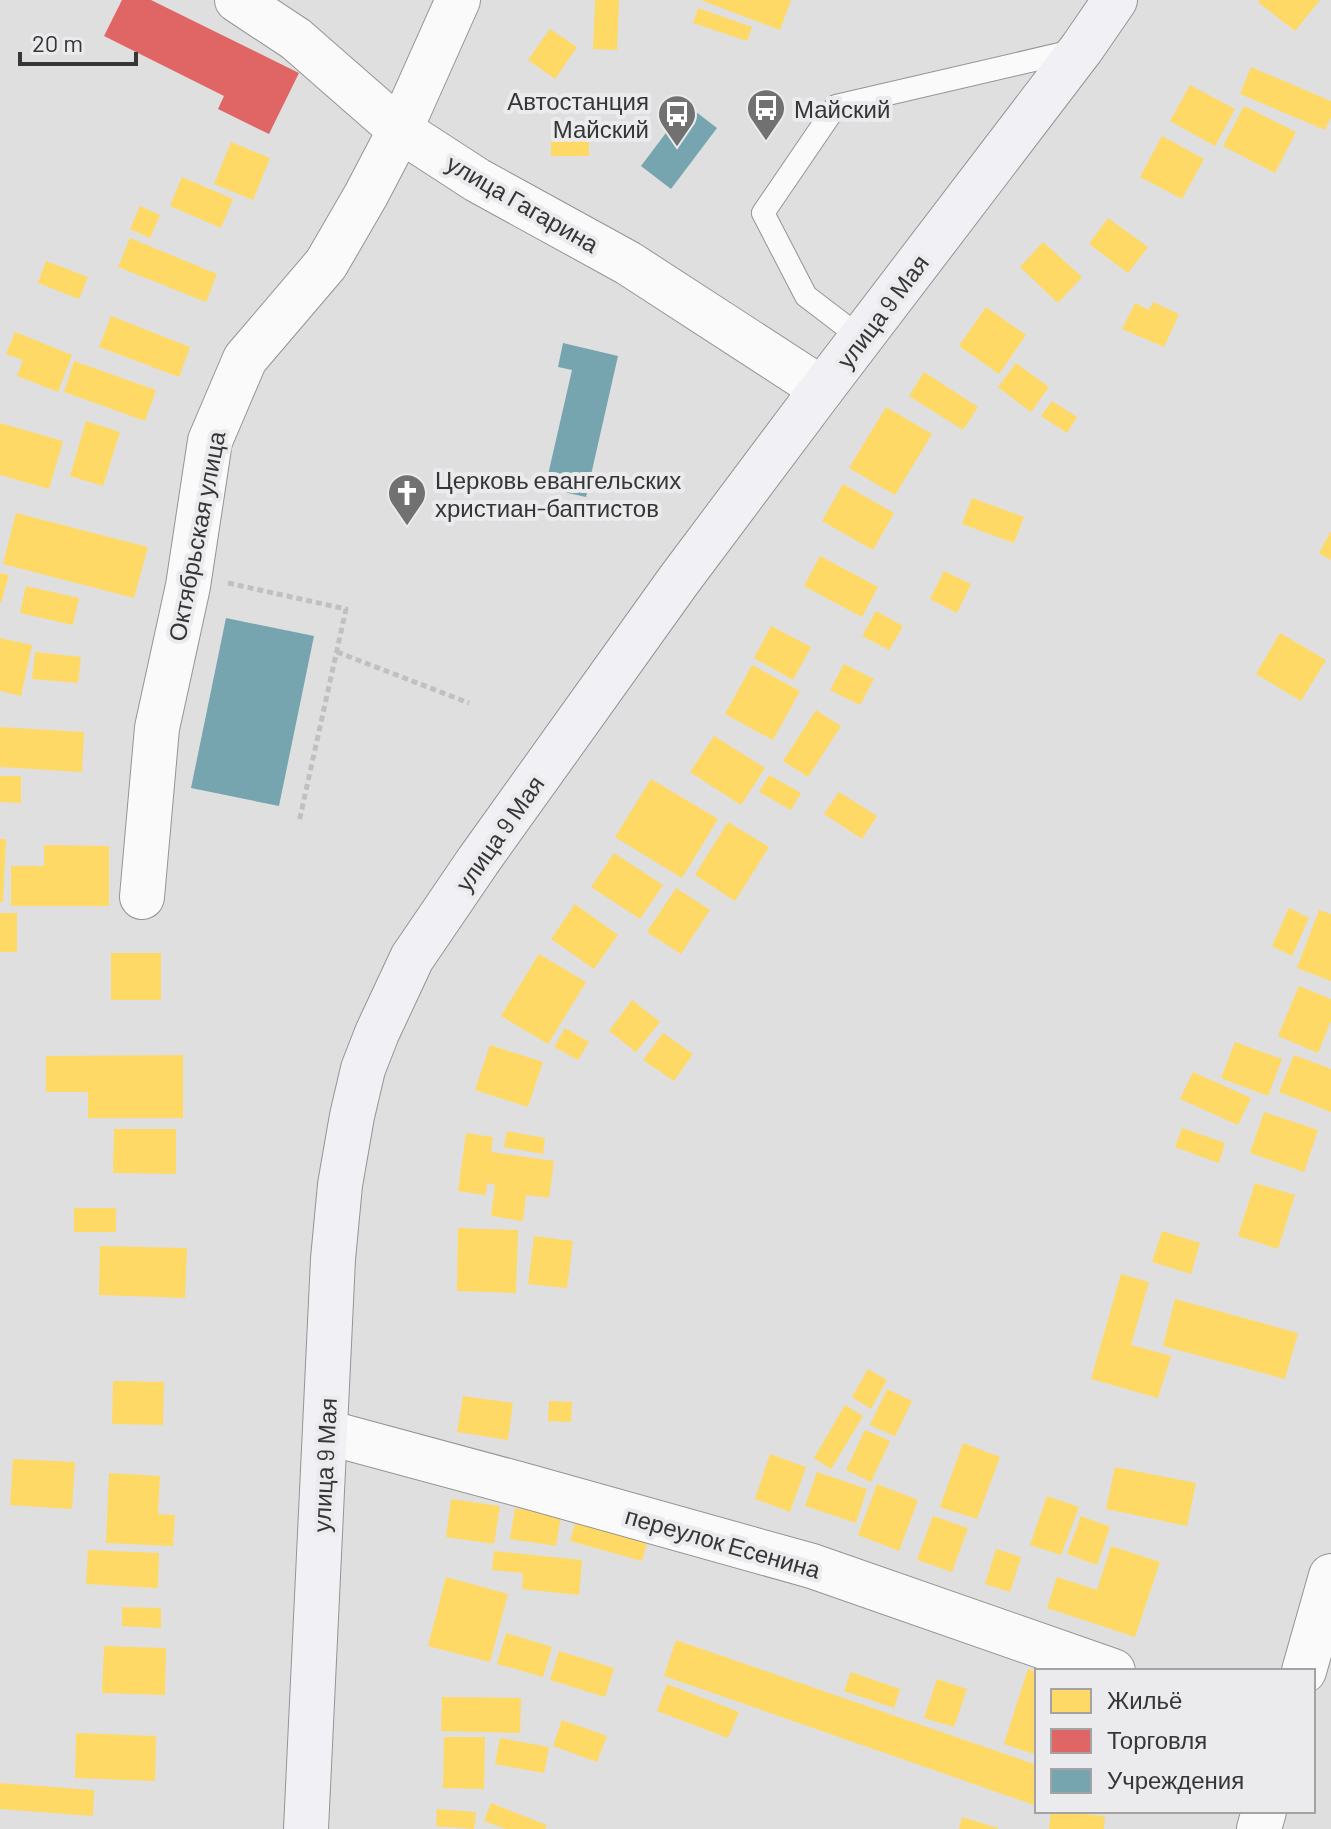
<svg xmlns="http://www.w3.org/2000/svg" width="1331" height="1829" font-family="Barlow,sans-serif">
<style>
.homes{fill:#ffd966}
.shops{fill:#e06666}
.public{fill:#76a5af}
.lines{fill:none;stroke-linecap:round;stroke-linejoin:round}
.lane-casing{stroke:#949495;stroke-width:24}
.street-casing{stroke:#949495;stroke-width:46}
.secondary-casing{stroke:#949495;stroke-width:46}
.path{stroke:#c0c0c0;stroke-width:5;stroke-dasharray:6 4;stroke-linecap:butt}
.lane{stroke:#fafafa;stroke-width:22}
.street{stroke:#fafafa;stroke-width:44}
.secondary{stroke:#f1f0f4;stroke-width:44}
.labels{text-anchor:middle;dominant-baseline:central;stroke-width:8;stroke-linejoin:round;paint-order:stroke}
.poi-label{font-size:24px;fill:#363637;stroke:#ebebee;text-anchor:start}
.street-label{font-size:24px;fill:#363637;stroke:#ebebee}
</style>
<rect width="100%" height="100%" fill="#dfdfe0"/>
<g class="homes">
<path d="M 595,0 L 619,0 L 617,50 L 593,49 Z"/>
<path d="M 701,0 L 791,0 L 780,30 Z"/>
<path d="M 1260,0 L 1320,0 L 1295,31 L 1258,2 Z"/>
<path d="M 698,8 L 752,27 L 747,41 L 693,23 Z"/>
<path d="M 550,29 L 577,47 L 555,79 L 528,60 Z"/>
<path d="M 1251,67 L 1331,101 L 1331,117 L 1325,130 L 1240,94 Z"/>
<path d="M 1190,85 L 1235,109 L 1215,146 L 1170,121 Z"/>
<path d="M 1244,106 L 1296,132 L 1275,173 L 1223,146 Z"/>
<rect x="551" y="125" width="38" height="31"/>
<path d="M 1162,136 L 1204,159 L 1182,199 L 1140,177 Z"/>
<path d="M 231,142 L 270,158 L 253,200 L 214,184 Z"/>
<path d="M 182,177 L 233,199 L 221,228 L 170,206 Z"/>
<path d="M 140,206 L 160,215 L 150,238 L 130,229 Z"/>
<path d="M 1108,218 L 1148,247 L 1128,273 L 1089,244 Z"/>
<path d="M 130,238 L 217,274 L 206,302 L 118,267 Z"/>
<path d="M 1043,242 L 1082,277 L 1058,303 L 1020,267 Z"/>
<path d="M 46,261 L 88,277 L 79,299 L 38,283 Z"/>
<path d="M 1153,302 L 1179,314 L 1164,347 L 1122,329 L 1135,303 L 1149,310 Z"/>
<path d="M 986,307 L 1026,335 L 999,374 L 959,346 Z"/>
<path d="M 111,316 L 190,347 L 179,377 L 99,347 Z"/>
<path d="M 15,332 L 72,355 L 58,392 L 17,376 L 23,360 L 6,354 Z"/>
<path d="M 74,361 L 156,390 L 145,421 L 64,392 Z"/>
<path d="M 1016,363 L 1049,387 L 1031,412 L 998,387 Z"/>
<path d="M 924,372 L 978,407 L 963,430 L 909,396 Z"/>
<path d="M 1052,401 L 1077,417 L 1067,433 L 1041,416 Z"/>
<path d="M 886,407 L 932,434 L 895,495 L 849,468 Z"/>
<path d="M 86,421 L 120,432 L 103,486 L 70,476 Z"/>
<path d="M 0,423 L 63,441 L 49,489 L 0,475 Z"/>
<path d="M 843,484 L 894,513 L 873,550 L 822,521 Z"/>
<path d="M 972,498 L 1024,517 L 1014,543 L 962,524 Z"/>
<path d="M 16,513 L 148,547 L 134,598 L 3,564 Z"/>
<path d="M 1331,531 L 1331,560 L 1319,553 Z"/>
<path d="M 820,556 L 878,587 L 862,617 L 804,586 Z"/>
<path d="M 944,571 L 971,584 L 957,613 L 930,599 Z"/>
<path d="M 0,573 L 9,575 L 1,603 L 0,603 Z"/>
<path d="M 26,586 L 79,598 L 73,625 L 20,613 Z"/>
<path d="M 876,611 L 903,626 L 889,650 L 862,636 Z"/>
<path d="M 771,626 L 811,647 L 793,680 L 754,658 Z"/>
<path d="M 1280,633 L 1326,660 L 1301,701 L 1256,674 Z"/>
<path d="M 0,638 L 32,645 L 21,696 L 0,691 Z"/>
<path d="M 35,652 L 81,657 L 78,683 L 32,679 Z"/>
<path d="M 844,664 L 874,679 L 860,705 L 830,690 Z"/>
<path d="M 752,665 L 800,691 L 773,740 L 725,714 Z"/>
<path d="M 816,710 L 841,726 L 808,777 L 783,761 Z"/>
<path d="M 0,727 L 84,732 L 82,772 L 0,767 Z"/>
<path d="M 714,736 L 765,768 L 741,805 L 690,772 Z"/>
<path d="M 769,775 L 801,793 L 791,810 L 759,792 Z"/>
<path d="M 0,776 L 21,776 L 21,803 L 0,802 Z"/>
<path d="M 651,779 L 718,819 L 682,878 L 615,837 Z"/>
<path d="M 839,792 L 877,816 L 862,839 L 824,814 Z"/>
<path d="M 728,822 L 769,847 L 735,901 L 695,875 Z"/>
<path d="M 0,839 L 6,839 L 3,902 L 0,902 Z"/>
<path d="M 44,845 L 109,846 L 109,906 L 11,906 L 11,866 L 44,866 Z"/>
<path d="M 614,853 L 663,885 L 640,919 L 591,887 Z"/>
<path d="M 676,888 L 710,910 L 681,954 L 647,932 Z"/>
<path d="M 575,904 L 618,935 L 594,969 L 551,939 Z"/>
<path d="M 1289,908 L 1309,918 L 1292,956 L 1272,946 Z"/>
<path d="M 1319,910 L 1331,914 L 1331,981 L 1297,968 Z"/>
<rect x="0" y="913" width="17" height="39"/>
<rect x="111" y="953" width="50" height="47"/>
<path d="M 539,954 L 586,982 L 548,1044 L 501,1016 Z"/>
<path d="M 1299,986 L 1331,999 L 1331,1021 L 1318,1053 L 1278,1036 Z"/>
<path d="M 632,1000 L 660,1022 L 636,1052 L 609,1031 Z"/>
<path d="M 565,1028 L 589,1042 L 578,1060 L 554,1047 Z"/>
<path d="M 663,1033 L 693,1054 L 674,1081 L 643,1060 Z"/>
<path d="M 1235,1042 L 1282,1059 L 1268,1096 L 1221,1078 Z"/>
<path d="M 490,1045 L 543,1062 L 528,1107 L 475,1090 Z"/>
<path d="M 183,1055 L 183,1118 L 88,1118 L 88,1092 L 46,1092 L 46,1056 Z"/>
<path d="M 1294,1055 L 1331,1069 L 1331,1112 L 1279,1092 Z"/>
<path d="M 1193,1072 L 1251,1098 L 1238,1125 L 1180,1099 Z"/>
<path d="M 1264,1112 L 1318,1130 L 1304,1172 L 1250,1153 Z"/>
<path d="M 1182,1128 L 1225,1143 L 1219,1163 L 1175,1147 Z"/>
<path d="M 114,1129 L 176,1129 L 176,1174 L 113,1173 Z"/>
<path d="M 507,1131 L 545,1138 L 543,1154 L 504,1147 Z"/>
<path d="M 466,1133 L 493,1137 L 491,1152 L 554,1161 L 549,1198 L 526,1195 L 523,1221 L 491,1216 L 495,1185 L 487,1183 L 486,1195 L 458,1191 Z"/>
<path d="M 1255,1183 L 1295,1195 L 1278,1249 L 1238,1236 Z"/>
<rect x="74" y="1208" width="42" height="24"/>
<path d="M 458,1228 L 518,1230 L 516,1293 L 457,1291 Z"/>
<path d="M 1162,1231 L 1200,1243 L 1191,1274 L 1152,1262 Z"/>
<path d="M 534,1236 L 573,1241 L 567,1288 L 528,1284 Z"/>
<path d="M 100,1246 L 187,1248 L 185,1298 L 99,1295 Z"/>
<path d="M 1121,1274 L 1149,1282 L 1131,1345 L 1171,1356 L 1158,1398 L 1091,1379 Z"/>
<path d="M 1175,1299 L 1298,1333 L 1285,1379 L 1163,1346 Z"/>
<path d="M 868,1369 L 887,1380 L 871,1409 L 852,1397 Z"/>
<path d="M 113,1381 L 164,1382 L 163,1425 L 112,1424 Z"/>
<path d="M 887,1389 L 912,1401 L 895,1436 L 870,1425 Z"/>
<path d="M 463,1396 L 513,1403 L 508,1440 L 457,1432 Z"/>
<path d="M 549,1401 L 572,1402 L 571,1422 L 548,1421 Z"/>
<path d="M 845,1405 L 863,1416 L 831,1469 L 814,1458 Z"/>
<path d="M 865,1430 L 890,1441 L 871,1482 L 846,1470 Z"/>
<path d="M 963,1443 L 1000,1457 L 977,1519 L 940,1507 Z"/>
<path d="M 770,1454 L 806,1467 L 790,1512 L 755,1499 Z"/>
<path d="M 13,1459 L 75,1462 L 72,1509 L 10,1505 Z"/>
<path d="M 1115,1467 L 1196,1483 L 1187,1526 L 1106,1509 Z"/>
<path d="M 817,1472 L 867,1489 L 856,1523 L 805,1506 Z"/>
<path d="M 109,1473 L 160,1476 L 158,1514 L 175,1515 L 173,1546 L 106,1543 Z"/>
<path d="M 877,1484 L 918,1500 L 899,1551 L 858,1535 Z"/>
<path d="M 1047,1496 L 1079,1507 L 1061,1555 L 1030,1545 Z"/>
<path d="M 451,1499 L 500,1506 L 494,1544 L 446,1537 Z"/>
<path d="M 515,1508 L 561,1516 L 556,1546 L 510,1539 Z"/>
<path d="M 577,1516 L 649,1536 L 642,1561 L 570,1541 Z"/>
<path d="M 933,1516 L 968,1528 L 952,1572 L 917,1560 Z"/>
<path d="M 1081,1516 L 1110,1527 L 1097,1565 L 1067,1554 Z"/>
<path d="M 1111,1546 L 1160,1562 L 1135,1637 L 1047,1608 L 1057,1577 L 1097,1590 Z"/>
<path d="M 996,1549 L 1021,1557 L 1010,1592 L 985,1584 Z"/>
<path d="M 88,1550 L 159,1553 L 158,1588 L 86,1584 Z"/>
<path d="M 494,1551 L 582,1560 L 579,1595 L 522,1589 L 523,1573 L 492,1570 Z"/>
<path d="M 446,1577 L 508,1594 L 490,1662 L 428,1646 Z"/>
<path d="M 122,1607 L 161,1608 L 161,1628 L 122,1626 Z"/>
<path d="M 506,1633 L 552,1647 L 543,1677 L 497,1664 Z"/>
<path d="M 676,1640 L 1037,1765 L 1037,1806 L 664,1676 Z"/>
<path d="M 104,1646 L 166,1648 L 165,1695 L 102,1693 Z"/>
<path d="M 559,1651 L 614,1668 L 605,1697 L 550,1680 Z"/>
<path d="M 1028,1669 L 1037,1672 L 1037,1755 L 1004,1744 Z"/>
<path d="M 851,1672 L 900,1689 L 894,1708 L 844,1691 Z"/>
<path d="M 937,1679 L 967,1689 L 954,1727 L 924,1718 Z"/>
<path d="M 667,1684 L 739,1712 L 728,1738 L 657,1711 Z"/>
<path d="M 442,1697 L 521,1698 L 520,1733 L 441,1731 Z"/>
<path d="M 562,1720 L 607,1736 L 597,1762 L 553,1746 Z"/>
<path d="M 76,1733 L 156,1736 L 155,1781 L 75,1778 Z"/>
<path d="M 444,1737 L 485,1737 L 484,1789 L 443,1788 Z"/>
<path d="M 500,1738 L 549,1747 L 544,1773 L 495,1764 Z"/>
<path d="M 0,1783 L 94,1790 L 93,1816 L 0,1809 Z"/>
<path d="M 491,1803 L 547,1825 L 545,1829 L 506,1829 L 484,1821 Z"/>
<path d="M 437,1809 L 476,1812 L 474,1829 L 436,1826 Z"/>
<path d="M 1051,1811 L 1105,1816 L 1104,1829 L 1049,1829 Z"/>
<path d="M 962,1817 L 998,1828 L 998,1829 L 959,1829 Z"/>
</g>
<path class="shops" d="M 122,0 L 151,0 L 299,73 L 269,134 L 218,109 L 224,96 L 104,36 Z"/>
<g class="public">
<path d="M 687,105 L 717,128 L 671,189 L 641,166 Z"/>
<path d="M 563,343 L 618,356 L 586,497 L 545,488 L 572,370 L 558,367 Z"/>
<path d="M 226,618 L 314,636 L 279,806 L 191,788 Z"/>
</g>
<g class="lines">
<defs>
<path id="lane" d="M 861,338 L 806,296 L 763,213 L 836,106 L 1077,50"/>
<g id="street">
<path d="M 237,0 L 296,39 L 400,130 L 477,180 L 628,263 L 822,389"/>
<path d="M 142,897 L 157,728 L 188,586 L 210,441 L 245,359 L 326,264 L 366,195 L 400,130 L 458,0"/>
<path d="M 326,1432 L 526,1486 L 812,1566 L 1113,1671"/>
<path d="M 1304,1671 L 1331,1576"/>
<path d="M 1259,1829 L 1264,1811"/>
</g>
<path id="secondary" d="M 306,1829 L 333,1259 L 340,1185 L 352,1116 L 363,1069 L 377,1033 L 412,958 L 478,861 L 679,580 L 822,389 L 1082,48 L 1115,0"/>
</defs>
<use href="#lane" class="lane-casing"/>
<use href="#street" class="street-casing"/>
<use href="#secondary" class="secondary-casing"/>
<g class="path">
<path d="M 228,583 L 346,609 L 299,822"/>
<path d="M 337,652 L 469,703"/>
</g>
<use href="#lane" class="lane"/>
<use href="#street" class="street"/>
<use href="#secondary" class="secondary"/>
</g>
<defs>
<symbol id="bus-pin" viewBox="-11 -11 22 30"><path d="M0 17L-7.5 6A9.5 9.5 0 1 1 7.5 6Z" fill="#717172" stroke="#ebebee"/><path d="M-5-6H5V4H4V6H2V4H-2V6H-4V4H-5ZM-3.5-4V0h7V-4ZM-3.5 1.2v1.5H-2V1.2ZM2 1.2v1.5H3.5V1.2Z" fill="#fff"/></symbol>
<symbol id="church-pin" viewBox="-11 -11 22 30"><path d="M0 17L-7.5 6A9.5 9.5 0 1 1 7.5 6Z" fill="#717172" stroke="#ebebee"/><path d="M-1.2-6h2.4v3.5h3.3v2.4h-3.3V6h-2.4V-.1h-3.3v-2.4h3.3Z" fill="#fff"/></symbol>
</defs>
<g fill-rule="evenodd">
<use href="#bus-pin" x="744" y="86" width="44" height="60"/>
<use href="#bus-pin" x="655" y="92" width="44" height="60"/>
<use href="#church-pin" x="385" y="471" width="44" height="60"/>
</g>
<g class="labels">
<g class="poi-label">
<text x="649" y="100" text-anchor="end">Автостанция<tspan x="649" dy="28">Майский</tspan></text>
<text x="794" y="108">Майский</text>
<text x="435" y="479">Церковь евангельских<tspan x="435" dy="28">христиан-баптистов</tspan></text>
</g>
<g class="street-label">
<text transform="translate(523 203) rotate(30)">улица Гагарина</text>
<text transform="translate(882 311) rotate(-53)">улица 9 Мая</text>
<text transform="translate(196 536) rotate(-79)">Октябрьская улица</text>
<text transform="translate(499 833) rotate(-55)">улица 9 Мая</text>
<text transform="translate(324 1465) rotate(-87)">улица 9 Мая</text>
<text transform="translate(723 1542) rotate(16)">переулок Есенина</text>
</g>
</g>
<rect x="1035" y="1669" width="280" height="144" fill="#ebebee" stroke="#a3a3a5" stroke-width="2"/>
<rect x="1051" y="1689" width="40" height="24" fill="#ffd966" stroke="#a3a3a5" stroke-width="2"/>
<text x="1107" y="1709" font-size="24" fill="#363637">Жильё</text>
<rect x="1051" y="1729" width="40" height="24" fill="#e06666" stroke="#a3a3a5" stroke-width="2"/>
<text x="1107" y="1749" font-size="24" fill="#363637">Торговля</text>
<rect x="1051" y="1769" width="40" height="24" fill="#76a5af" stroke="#a3a3a5" stroke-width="2"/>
<text x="1107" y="1789" font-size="24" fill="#363637">Учреждения</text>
<path d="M20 52v12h116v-12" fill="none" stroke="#363637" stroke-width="4"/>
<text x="32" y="52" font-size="24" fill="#363637" stroke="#ebebee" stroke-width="6" paint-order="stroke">20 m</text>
</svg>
